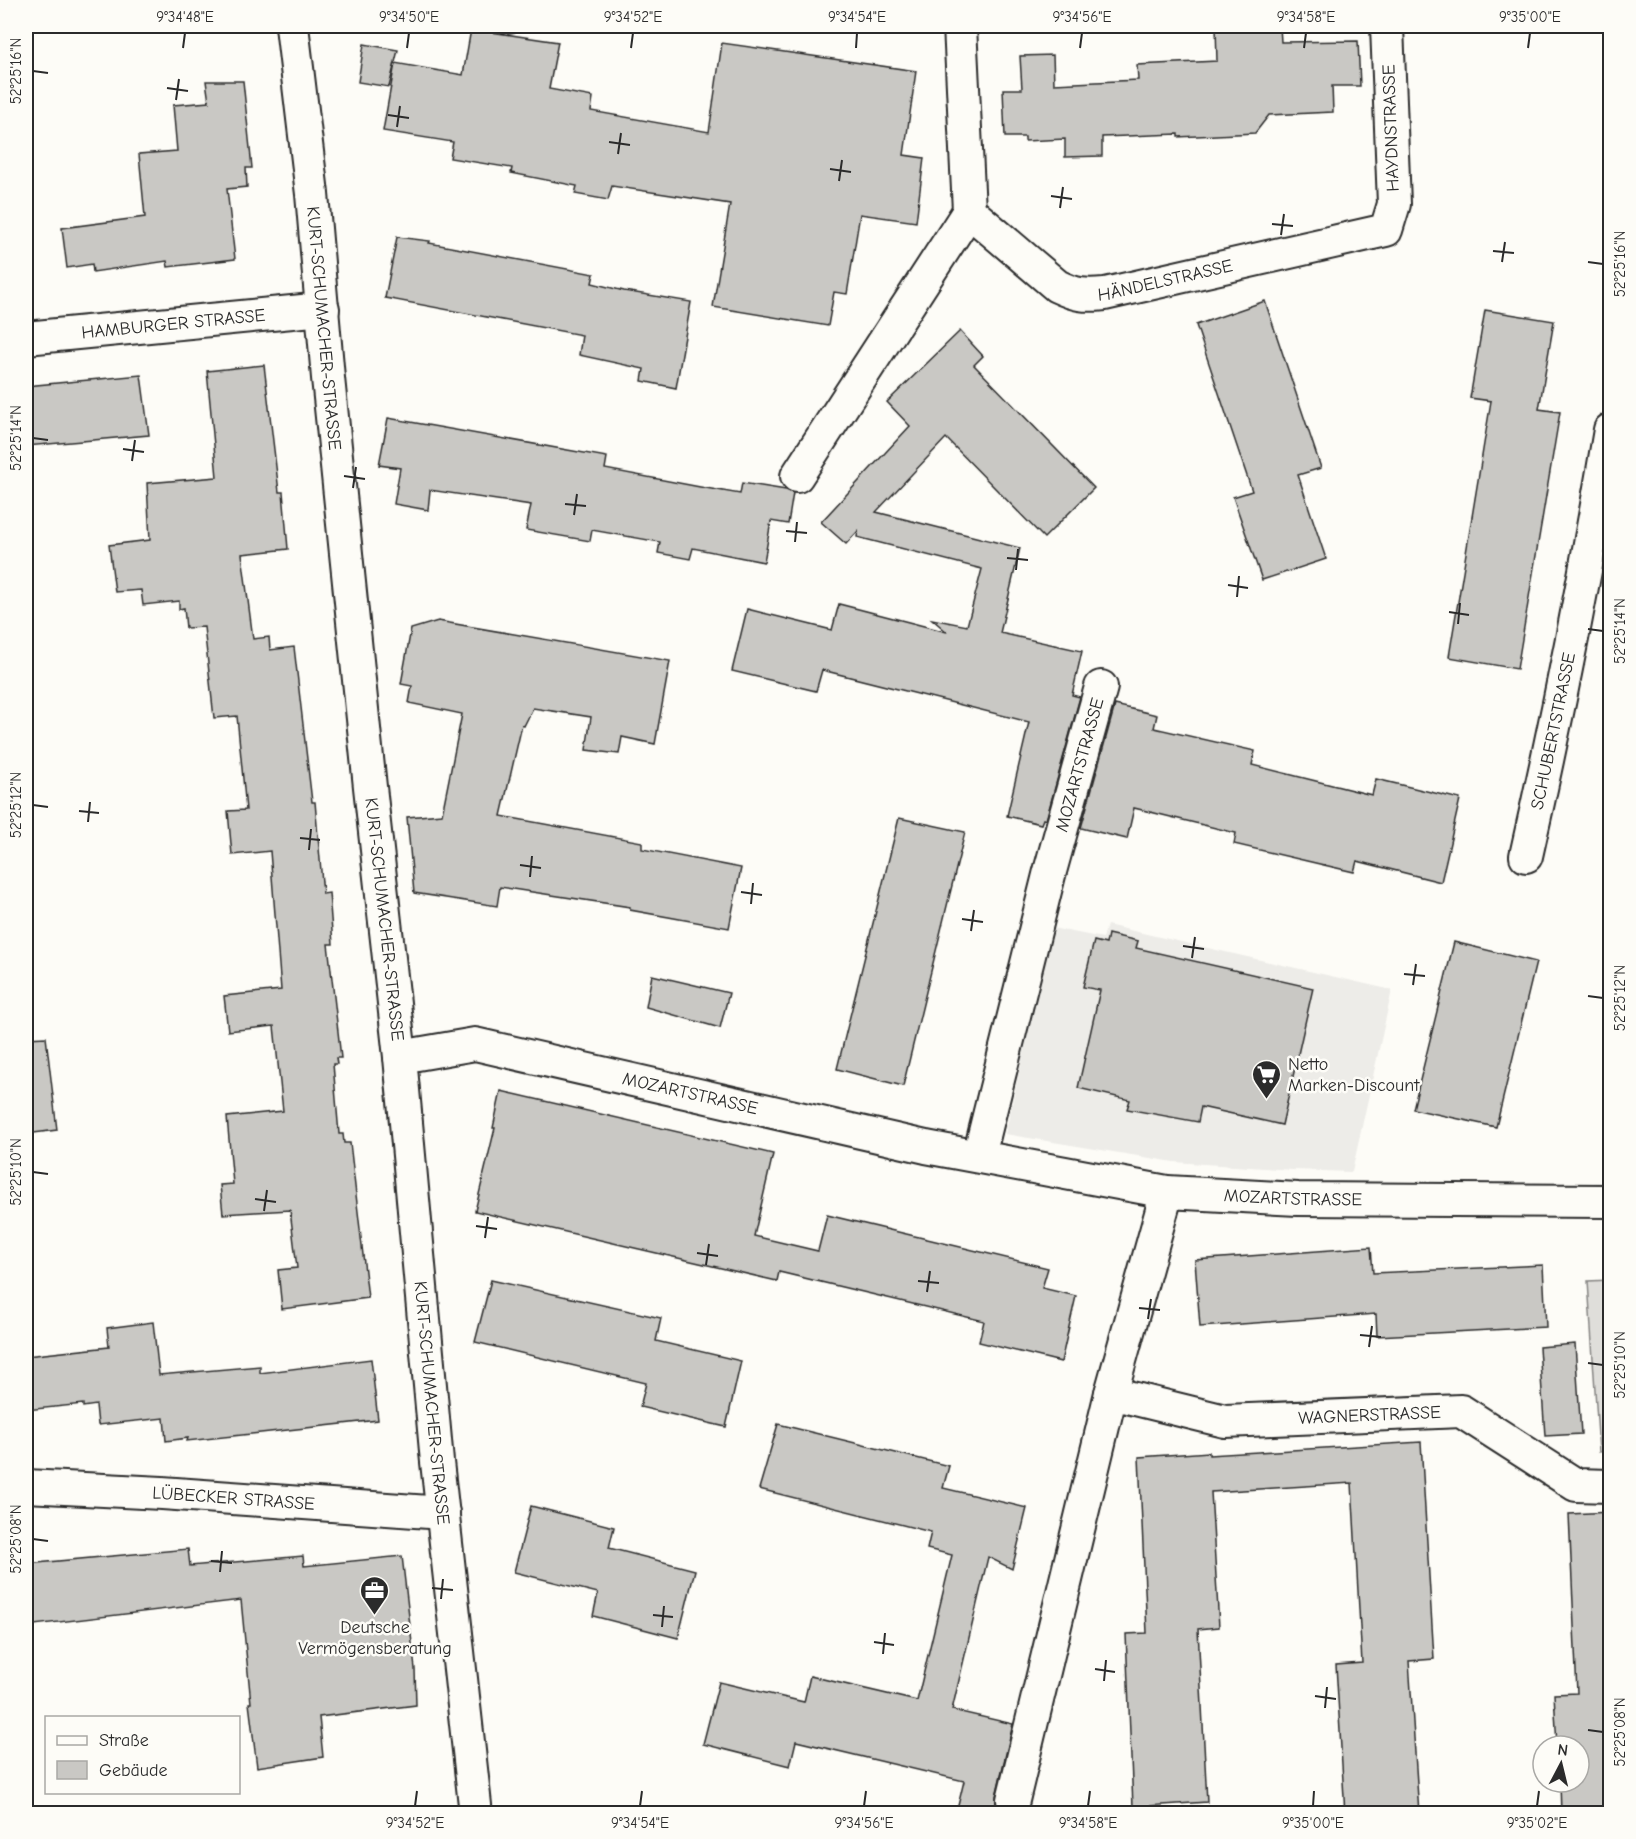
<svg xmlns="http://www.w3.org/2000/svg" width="1636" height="1839" font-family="'Comic Neue',sans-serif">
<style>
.built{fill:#edece8}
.green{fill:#dfdeda;stroke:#858482;stroke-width:1.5}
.building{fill:#c9c8c4;stroke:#2b2b2b;stroke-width:1.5}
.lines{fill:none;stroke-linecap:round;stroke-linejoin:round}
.minor-casing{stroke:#2b2b2b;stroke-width:36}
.minor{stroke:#fdfcf7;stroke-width:32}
.ticks{fill:none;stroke:#2b2b2b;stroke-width:2}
.labels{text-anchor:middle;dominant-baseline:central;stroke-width:5;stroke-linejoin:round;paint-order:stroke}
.street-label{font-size:18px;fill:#2b2b2b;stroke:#fdfcf7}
.poi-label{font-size:18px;fill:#2b2b2b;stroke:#fdfcf7;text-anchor:start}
.neatline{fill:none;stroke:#2b2b2b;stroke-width:2}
.ticks-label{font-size:15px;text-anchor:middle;fill:#2b2b2b}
</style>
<rect width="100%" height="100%" fill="#fdfcf7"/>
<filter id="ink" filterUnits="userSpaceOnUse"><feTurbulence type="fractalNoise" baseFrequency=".0167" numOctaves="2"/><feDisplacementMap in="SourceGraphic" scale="12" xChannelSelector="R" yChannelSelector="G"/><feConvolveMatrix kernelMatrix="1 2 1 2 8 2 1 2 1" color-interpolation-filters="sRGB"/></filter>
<g filter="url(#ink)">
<path class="built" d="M 1107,925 L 1392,990 L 1352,1172 L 1293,1170 L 1174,1162 L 1005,1134 L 1052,928 L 1103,938 Z"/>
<path class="green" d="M 1610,1280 L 1610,1451 L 1599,1452 L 1588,1281 Z"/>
<g class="building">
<path d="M 1216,26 L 1280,26 L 1281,42 L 1358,41 L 1360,86 L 1332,86 L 1333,112 L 1269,115 L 1255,133 L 1178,137 L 1178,134 L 1102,137 L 1102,156 L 1065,157 L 1065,139 L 1025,141 L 1025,137 L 1005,137 L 1003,89 L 1022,89 L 1020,56 L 1053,55 L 1054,84 L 1138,80 L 1137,65 L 1217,61 Z"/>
<path d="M 471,29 L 558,42 L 549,89 L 593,97 L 591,111 L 709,132 L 722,43 L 916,71 L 904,155 L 924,158 L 916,222 L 860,214 L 847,294 L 834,292 L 828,326 L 713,307 L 730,204 L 612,186 L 608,200 L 575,194 L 577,186 L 511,173 L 512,168 L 450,158 L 453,142 L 383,131 L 395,63 L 463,75 Z"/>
<path d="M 364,44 L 398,50 L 389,87 L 358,82 Z"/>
<path d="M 206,81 L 243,81 L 252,168 L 246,168 L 247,187 L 227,189 L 235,259 L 168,267 L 167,261 L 93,272 L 92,264 L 67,268 L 62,228 L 145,217 L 139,154 L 177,151 L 173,105 L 209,102 Z"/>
<path d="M 397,237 L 430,241 L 429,243 L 594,274 L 592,283 L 624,291 L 691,302 L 676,388 L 642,381 L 644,369 L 579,355 L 582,335 L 385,298 Z"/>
<path d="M 1265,301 L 1321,468 L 1298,475 L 1326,559 L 1262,580 L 1233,497 L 1252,491 L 1196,325 Z"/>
<path d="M 1485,310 L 1554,321 L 1539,409 L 1560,412 L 1517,669 L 1449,657 L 1491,401 L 1470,398 Z"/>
<path d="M 960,331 L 983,356 L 974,365 L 1094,488 L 1044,538 L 946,438 L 876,512 L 1020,548 L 1000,633 L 1082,651 L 1072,695 L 1080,697 L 1046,820 L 1043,819 L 1041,824 L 1007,816 L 1029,722 L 822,670 L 816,691 L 732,671 L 747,609 L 832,630 L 839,604 L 947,632 L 932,619 L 967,626 L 982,569 L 857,537 L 858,531 L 846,544 L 821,522 L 910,426 L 887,402 Z"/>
<path d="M 264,365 L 279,492 L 283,492 L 288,549 L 242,554 L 253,639 L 269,637 L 270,650 L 294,647 L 312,802 L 315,802 L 323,894 L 329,893 L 333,944 L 328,944 L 341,1058 L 336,1058 L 337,1064 L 333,1064 L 339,1134 L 343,1134 L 344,1143 L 350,1143 L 368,1298 L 282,1309 L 278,1270 L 297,1268 L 290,1210 L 223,1214 L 220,1185 L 233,1184 L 227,1117 L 283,1111 L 274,1026 L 228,1031 L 224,996 L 281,990 L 270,851 L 232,855 L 228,811 L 246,810 L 237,716 L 214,718 L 204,627 L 186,628 L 184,608 L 179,609 L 179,601 L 143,605 L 141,590 L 115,592 L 109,545 L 150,540 L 147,483 L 217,477 L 207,371 Z"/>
<path d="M 141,375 L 149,435 L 26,446 L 26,386 Z"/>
<path d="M 388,418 L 607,457 L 605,469 L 700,487 L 740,494 L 742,483 L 786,490 L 793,493 L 788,524 L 771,521 L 764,562 L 693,548 L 690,559 L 658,553 L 660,542 L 592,530 L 590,541 L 526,530 L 531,505 L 430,490 L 428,510 L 394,504 L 400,468 L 379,465 Z"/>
<path d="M 438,621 L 670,661 L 655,744 L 622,737 L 619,754 L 586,750 L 591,717 L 533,708 L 524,726 L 522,725 L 501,816 L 642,842 L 642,849 L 741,868 L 729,928 L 630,910 L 630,907 L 500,887 L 497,906 L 414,893 L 407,817 L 442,814 L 462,714 L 409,703 L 412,686 L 401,684 L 411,629 Z"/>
<path d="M 1115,705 L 1157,715 L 1154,728 L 1255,751 L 1252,765 L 1372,795 L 1376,779 L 1460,799 L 1441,882 L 1357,861 L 1354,872 L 1234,844 L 1236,833 L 1134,808 L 1127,839 L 1081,828 Z"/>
<path d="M 899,818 L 965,832 L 903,1086 L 837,1069 Z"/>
<path d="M 1108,934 L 1138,941 L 1136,948 L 1313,988 L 1282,1125 L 1201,1107 L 1198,1122 L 1127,1109 L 1130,1100 L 1078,1088 L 1100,990 L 1083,987 L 1094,941 L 1106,944 Z"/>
<path d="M 1454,942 L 1536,962 L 1496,1127 L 1413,1109 Z"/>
<path d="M 652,975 L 729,993 L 720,1028 L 646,1007 Z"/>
<path d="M 46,1037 L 57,1130 L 26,1134 L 26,1038 Z"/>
<path d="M 501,1091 L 773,1154 L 754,1236 L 818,1251 L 827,1215 L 1048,1268 L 1042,1288 L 1076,1296 L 1061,1362 L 979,1342 L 984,1321 L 779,1272 L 777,1281 L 475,1211 L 495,1128 L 493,1128 Z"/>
<path d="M 1371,1247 L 1373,1273 L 1543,1265 L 1546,1327 L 1377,1336 L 1376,1314 L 1200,1327 L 1195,1260 Z"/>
<path d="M 491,1280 L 661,1318 L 656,1341 L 741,1361 L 726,1427 L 640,1407 L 646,1383 L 475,1342 Z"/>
<path d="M 153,1322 L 159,1375 L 260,1366 L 260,1373 L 371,1359 L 378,1420 L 187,1441 L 188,1438 L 166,1441 L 164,1418 L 98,1425 L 96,1405 L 83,1407 L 83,1404 L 26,1410 L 26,1356 L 109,1347 L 107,1328 Z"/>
<path d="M 1575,1344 L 1581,1434 L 1545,1436 L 1539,1347 Z"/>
<path d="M 778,1424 L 949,1466 L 943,1488 L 1027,1508 L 1012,1569 L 988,1557 L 952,1710 L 1013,1724 L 996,1796 L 996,1806 L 994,1814 L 956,1814 L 964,1781 L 796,1741 L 790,1766 L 703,1744 L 719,1682 L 804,1702 L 810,1676 L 917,1701 L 952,1555 L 927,1549 L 931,1532 L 759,1489 Z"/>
<path d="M 1421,1442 L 1434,1659 L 1409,1661 L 1419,1814 L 1345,1814 L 1336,1665 L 1362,1663 L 1352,1483 L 1211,1492 L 1219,1627 L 1198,1629 L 1207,1802 L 1133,1807 L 1126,1634 L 1147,1633 L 1139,1457 L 1209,1452 L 1209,1455 Z"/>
<path d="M 531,1506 L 614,1527 L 609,1548 L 695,1570 L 678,1638 L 593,1616 L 598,1593 L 514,1572 Z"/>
<path d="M 1611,1512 L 1611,1814 L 1561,1814 L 1560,1782 L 1579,1782 L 1579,1746 L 1557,1746 L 1554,1694 L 1577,1693 L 1569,1514 Z"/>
<path d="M 188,1549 L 190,1566 L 303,1556 L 304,1566 L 402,1556 L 415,1669 L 416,1705 L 319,1717 L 323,1757 L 257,1767 L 249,1703 L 251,1703 L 241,1600 L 26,1626 L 26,1564 Z"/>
</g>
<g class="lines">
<defs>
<g id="minor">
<path id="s1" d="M 292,26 L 312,194 L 328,378 L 370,787 L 400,1057 L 437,1462 L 476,1814"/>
<path id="s2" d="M 960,26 L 969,211 L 1057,286 C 1076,295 1084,296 1105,294 L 1386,230 L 1394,204 L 1387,26"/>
<path id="s3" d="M 26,338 L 323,309"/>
<path d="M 797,476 L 969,211"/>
<path id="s4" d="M 1526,856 C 1558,715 1586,573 1610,430"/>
<path id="s5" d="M 400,1057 L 475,1044 L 926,1147 L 1167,1192 L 1298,1199 L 1610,1201"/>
<path id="s6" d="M 979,1156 L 1049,875 L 1101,687"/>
<path id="s7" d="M 1111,1393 L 1225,1421 L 1461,1411 L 1576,1485 L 1610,1486"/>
<path id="s8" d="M 26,1486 L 162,1493 L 443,1513"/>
<path d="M 1013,1800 L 1111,1393 L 1167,1192"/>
</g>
</defs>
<use href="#minor" class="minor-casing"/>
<use href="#minor" class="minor"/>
</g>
</g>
<path class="ticks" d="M 183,48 L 185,33M 407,48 L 409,33M 631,48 L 633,33M 856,48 L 857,33M 1080,48 L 1082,33M 1304,48 L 1306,33M 1528,48 L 1530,33M 33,71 L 48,73M 167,88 L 188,91M 176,100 L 179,79M 388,115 L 409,118M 397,127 L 400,106M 609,142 L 630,145M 618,154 L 621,133M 830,169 L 851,172M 839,181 L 842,160M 1051,196 L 1072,199M 1060,208 L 1063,187M 1272,224 L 1293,226M 1281,235 L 1284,214M 1493,251 L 1514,253M 1502,262 L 1505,242M 1588,262 L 1603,264M 33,438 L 48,440M 123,449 L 144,452M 132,461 L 135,440M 344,476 L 365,479M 353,488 L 356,467M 565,504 L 586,506M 574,515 L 577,494M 786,531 L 807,533M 795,542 L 797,522M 1007,558 L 1028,560M 1016,570 L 1018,549M 1228,585 L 1248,588M 1237,597 L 1239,576M 1449,612 L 1469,615M 1458,624 L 1460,603M 1588,629 L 1603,631M 33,805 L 48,807M 79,811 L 99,813M 88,822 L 90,802M 300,838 L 320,840M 309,850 L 311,829M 520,865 L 541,868M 530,877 L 532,856M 741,892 L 762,895M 751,904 L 753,883M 962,919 L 983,922M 971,931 L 974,910M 1183,946 L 1204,949M 1192,958 L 1195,937M 1404,974 L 1425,976M 1413,985 L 1416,964M 1588,996 L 1603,998M 33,1172 L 48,1174M 255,1199 L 276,1202M 264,1211 L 267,1190M 476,1226 L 497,1229M 485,1238 L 488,1217M 697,1253 L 718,1256M 706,1265 L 709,1244M 918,1281 L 939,1283M 927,1292 L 930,1271M 1139,1308 L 1160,1310M 1148,1319 L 1151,1299M 1360,1335 L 1381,1337M 1369,1347 L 1372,1326M 1588,1363 L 1603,1365M 33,1539 L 48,1541M 211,1561 L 232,1563M 220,1572 L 222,1551M 432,1588 L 453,1590M 441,1599 L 443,1579M 653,1615 L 673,1617M 662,1627 L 664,1606M 874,1642 L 894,1645M 883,1654 L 885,1633M 1095,1669 L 1115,1672M 1104,1681 L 1106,1660M 1315,1696 L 1336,1699M 1325,1708 L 1327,1687M 1588,1730 L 1603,1732M 415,1806 L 417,1791M 640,1806 L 642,1791M 864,1806 L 866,1791M 1088,1806 L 1090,1791M 1313,1806 L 1314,1791M 1537,1806 L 1539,1791"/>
<defs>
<symbol id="supermarket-pin" viewBox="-11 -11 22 30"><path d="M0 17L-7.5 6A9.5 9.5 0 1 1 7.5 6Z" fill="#2b2b2b" stroke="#fdfcf7"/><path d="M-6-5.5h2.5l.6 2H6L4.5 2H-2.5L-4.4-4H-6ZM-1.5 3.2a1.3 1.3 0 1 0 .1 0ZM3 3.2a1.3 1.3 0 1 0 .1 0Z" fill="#fff"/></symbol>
<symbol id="office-pin" viewBox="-11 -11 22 30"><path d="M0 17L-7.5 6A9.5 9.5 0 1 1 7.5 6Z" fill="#2b2b2b" stroke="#fdfcf7"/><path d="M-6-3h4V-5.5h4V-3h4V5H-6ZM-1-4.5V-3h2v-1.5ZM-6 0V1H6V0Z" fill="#fff"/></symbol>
</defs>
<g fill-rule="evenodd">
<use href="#supermarket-pin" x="1250" y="1058" width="33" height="45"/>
<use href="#office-pin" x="358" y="1574" width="33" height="45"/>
</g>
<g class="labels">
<g class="street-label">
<text transform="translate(1391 128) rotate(-92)">HAYDNSTRASSE</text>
<text stroke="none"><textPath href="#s2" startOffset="412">HÄNDELSTRASSE</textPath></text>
<text stroke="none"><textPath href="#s3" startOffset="148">HAMBURGER STRASSE</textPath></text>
<text stroke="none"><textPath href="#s1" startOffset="304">KURT-SCHUMACHER-STRASSE</textPath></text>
<text stroke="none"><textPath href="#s4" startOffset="128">SCHUBERTSTRASSE</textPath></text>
<text stroke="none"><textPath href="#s6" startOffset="404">MOZARTSTRASSE</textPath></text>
<text stroke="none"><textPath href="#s1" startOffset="898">KURT-SCHUMACHER-STRASSE</textPath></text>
<text stroke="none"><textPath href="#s5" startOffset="297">MOZARTSTRASSE</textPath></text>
<text stroke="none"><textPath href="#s5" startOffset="910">MOZARTSTRASSE</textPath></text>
<text stroke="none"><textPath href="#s1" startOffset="1384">KURT-SCHUMACHER-STRASSE</textPath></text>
<text stroke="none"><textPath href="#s7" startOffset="262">WAGNERSTRASSE</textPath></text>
<text stroke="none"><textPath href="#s8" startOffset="208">LÜBECKER STRASSE</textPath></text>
</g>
<g class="poi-label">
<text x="1288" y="1064">Netto<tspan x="1288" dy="21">Marken-Discount</tspan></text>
<text x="375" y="1627" text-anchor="middle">Deutsche<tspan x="375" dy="21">Vermögensberatung</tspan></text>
</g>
</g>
<rect width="1636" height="1839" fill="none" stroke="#fdfcf7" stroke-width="66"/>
<rect x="45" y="1716" width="195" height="78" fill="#fdfcf7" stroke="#a9a8a5" stroke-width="1.5"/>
<rect x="57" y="1736" width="30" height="9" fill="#fdfcf7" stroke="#a9a8a5" stroke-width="1.5"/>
<text x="99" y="1746" font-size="18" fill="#2b2b2b">Straße</text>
<rect x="57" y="1761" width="30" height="18" fill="#c9c8c4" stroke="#a9a8a5" stroke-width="1.5"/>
<text x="99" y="1776" font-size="18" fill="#2b2b2b">Gebäude</text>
<g transform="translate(1561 1764) rotate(7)"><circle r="28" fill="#fdfcf7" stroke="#a9a8a5" stroke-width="1.5"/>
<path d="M0-4.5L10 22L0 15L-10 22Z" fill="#2b2b2b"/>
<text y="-9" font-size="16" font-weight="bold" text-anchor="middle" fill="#2b2b2b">N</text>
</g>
<rect x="33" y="33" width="1570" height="1773" class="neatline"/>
<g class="ticks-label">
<text x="185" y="22">9°34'48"E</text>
<text x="409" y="22">9°34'50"E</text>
<text x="633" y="22">9°34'52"E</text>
<text x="857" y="22">9°34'54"E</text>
<text x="1082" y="22">9°34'56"E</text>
<text x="1306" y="22">9°34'58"E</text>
<text x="1530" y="22">9°35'00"E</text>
<text transform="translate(16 71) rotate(-90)" y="5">52°25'16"N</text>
<text transform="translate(1620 264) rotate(-90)" y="5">52°25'16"N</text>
<text transform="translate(16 438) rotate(-90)" y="5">52°25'14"N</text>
<text transform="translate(1620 631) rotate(-90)" y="5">52°25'14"N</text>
<text transform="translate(16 805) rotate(-90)" y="5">52°25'12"N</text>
<text transform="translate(1620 998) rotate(-90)" y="5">52°25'12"N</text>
<text transform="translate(16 1172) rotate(-90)" y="5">52°25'10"N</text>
<text transform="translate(1620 1365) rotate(-90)" y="5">52°25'10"N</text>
<text transform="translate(16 1539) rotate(-90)" y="5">52°25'08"N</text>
<text transform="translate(1620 1732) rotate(-90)" y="5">52°25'08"N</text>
<text x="415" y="1828">9°34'52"E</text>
<text x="640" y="1828">9°34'54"E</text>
<text x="864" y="1828">9°34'56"E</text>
<text x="1088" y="1828">9°34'58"E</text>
<text x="1313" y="1828">9°35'00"E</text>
<text x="1537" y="1828">9°35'02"E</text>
</g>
</svg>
